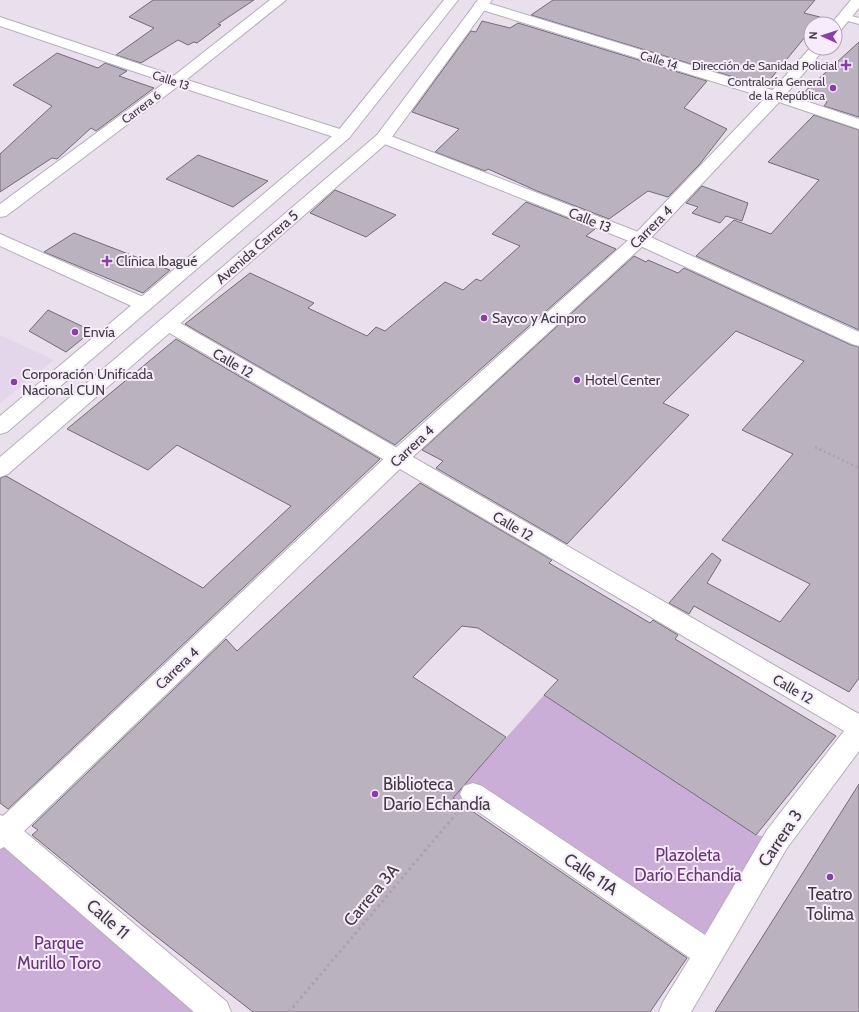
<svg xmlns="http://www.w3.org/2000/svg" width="859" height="1012" font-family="Cabin,sans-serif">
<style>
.built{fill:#e3d5ea}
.green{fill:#cbaed7}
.building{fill:#bbb2bf;stroke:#746b78}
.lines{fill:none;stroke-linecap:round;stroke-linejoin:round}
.lane-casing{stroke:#b6adba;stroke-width:2}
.street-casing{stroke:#b6adba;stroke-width:2}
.secondary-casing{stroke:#b6adba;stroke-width:2}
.path-far1{stroke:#aaa2ae;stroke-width:2.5;stroke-dasharray:2 3;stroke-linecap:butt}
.path{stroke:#aaa2ae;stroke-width:3;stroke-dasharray:2.5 3.5;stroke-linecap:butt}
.lane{fill:#fff;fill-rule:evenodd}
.street{fill:#fff;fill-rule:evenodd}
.secondary{fill:#fff;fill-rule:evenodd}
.poi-dot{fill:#8c3baa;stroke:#f6ecfb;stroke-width:1.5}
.labels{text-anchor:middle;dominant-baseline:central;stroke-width:4;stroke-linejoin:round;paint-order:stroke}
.far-street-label{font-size:12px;fill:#3f3b41;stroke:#f6ecfb}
.far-poi-label{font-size:12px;fill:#3f3b41;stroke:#f6ecfb;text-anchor:end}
.street-label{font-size:14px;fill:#3f3b41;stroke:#f6ecfb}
.poi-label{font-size:14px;fill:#3f3b41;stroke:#f6ecfb;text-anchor:start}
.near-poi-label{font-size:17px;fill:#3f3b41;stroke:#f6ecfb;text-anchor:start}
.near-street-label{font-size:17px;fill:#3f3b41;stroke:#f6ecfb}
.near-park-label{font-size:17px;fill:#6a3180;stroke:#f6ecfb}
</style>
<rect width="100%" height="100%" fill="#e9dfed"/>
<path class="built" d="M 0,335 L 54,360 L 0,403 Z"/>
<g class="green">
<path d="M 544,695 L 756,835 L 777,839 L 709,954 L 473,794 L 402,878 L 389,870 Z"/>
<path d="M 0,837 L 223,1012 L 0,1012 Z"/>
</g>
<g class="building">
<path d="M 153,0 L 254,0 L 218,24 L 221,25 L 197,43 L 194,42 L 188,45 L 178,40 L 141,63 L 116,55 L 154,28 L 129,17 Z"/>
<path d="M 553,0 L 815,0 L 804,13 L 820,17 L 815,24 L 811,24 L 810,31 L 768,82 L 763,86 L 531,15 Z"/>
<path d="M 482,21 L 510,28 L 518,23 L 707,81 L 684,108 L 727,129 L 699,165 L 668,197 L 648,191 L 609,219 L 537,191 L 488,169 L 485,171 L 435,152 L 459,129 L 412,112 L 471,31 L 476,32 Z"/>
<path d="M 859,42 L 859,117 L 824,106 L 827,102 L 802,94 Z"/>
<path d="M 57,53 L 98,68 L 105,63 L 127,71 L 119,76 L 154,88 L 96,131 L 91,128 L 57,159 L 52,158 L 0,192 L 0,154 L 52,106 L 13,85 Z"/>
<path d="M 814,115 L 859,130 L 859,330 L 696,256 L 734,220 L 771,234 L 819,180 L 768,162 Z"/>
<path d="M 198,155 L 268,181 L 233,207 L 166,179 Z"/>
<path d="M 702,186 L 748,203 L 742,221 L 726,216 L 720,223 L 692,213 L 698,207 L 686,203 Z"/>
<path d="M 335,190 L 396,215 L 366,237 L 310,213 Z"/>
<path d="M 526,202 L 595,229 L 586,236 L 616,249 L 395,445 L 185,324 L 250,273 L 314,303 L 308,308 L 367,336 L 376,327 L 385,331 L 445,282 L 463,290 L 476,279 L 481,281 L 520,246 L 492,234 Z"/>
<path d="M 74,233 L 170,270 L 143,293 L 44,252 Z"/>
<path d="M 634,256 L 646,262 L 648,260 L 678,273 L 684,268 L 851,345 L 859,347 L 859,678 L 849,692 L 694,606 L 689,614 L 669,603 L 712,553 L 721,560 L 707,583 L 780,622 L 810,584 L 722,540 L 793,454 L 742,430 L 804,361 L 736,331 L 663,403 L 689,415 L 567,544 L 436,468 L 443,461 L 422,450 Z"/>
<path d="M 48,310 L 92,331 L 66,352 L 29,331 Z"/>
<path d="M 176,339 L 380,459 L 8,809 L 0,803 L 0,478 L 6,476 L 203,588 L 291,506 L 177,445 L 148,470 L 67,429 Z"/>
<path d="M 420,483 L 552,560 L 549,563 L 650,623 L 653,620 L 678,635 L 675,639 L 836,736 L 756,835 L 544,695 L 558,680 L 478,628 L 462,626 L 413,677 L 506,737 L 453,798 L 687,958 L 650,1012 L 253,1012 L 153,934 L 32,835 L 38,830 L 32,826 L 226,639 L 237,651 Z"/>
<path d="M 859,784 L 859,1012 L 715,1012 L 768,928 Z"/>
</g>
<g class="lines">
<defs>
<path id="lane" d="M 844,14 L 859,18 L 859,24 L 841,19 L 839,17 Z"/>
<g id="street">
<path d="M 481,1 L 782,93 L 859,119 L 859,129 L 770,99 L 476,8 L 474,5 L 476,2 Z"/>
<path d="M 0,17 L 181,78 L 349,132 L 351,135 L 349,138 L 343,140 L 337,138 L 171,84 L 0,26 Z"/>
<path d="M 383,133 L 646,235 L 859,332 L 859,346 L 852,344 L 634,243 L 377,141 L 375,138 L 377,135 Z"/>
<path d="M 0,234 L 150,300 L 152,304 L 150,308 L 143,310 L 136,308 L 0,246 Z"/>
<path d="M 168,318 L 175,320 L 859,714 L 859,751 L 787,848 L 691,1012 L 659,1012 L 663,1002 L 690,958 L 464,802 L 460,794 L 464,786 L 473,783 L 482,786 L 705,935 L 767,830 L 844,731 L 161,328 L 158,324 L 161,320 Z"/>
</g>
<g id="secondary">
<path d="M 270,0 L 286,0 L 181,84 L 6,216 L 0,217 L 0,204 L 171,78 Z"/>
<path d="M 444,0 L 458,0 L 349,138 L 7,432 L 0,434 L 0,416 L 337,132 Z"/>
<path d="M 478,0 L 492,0 L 389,141 L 8,474 L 0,477 L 0,457 L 377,135 Z"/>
<path d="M 851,0 L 859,0 L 859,8 L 840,31 L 835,32 L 835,24 L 831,24 Z"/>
<path d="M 811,47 L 825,48 L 782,99 L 646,243 L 406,463 L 24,831 L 227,1002 L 231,1012 L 194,1012 L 4,847 L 0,849 L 0,815 L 3,816 L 390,453 L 634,235 L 770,93 Z"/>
</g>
</defs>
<use href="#lane" class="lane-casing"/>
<use href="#street" class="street-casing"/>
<use href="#secondary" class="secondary-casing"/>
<path class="path-far1" d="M 815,447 L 859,468"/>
<path class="path" d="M 289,1012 L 456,814"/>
<use href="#lane" class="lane"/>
<use href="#street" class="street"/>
<use href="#secondary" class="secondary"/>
</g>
<g class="poi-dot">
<path d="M844 59h4v4h4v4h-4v4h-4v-4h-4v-4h4z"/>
<circle cx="833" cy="88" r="4"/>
<path d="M105 255h4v4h4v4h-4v4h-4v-4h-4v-4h4z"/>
<circle cx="484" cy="318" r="4"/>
<circle cx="75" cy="332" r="4"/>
<circle cx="577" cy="380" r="4"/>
<circle cx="14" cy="382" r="4"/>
<circle cx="375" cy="794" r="4"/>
<circle cx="830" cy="877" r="4"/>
</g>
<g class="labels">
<g class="far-street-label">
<text transform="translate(659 60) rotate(17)">Calle 14</text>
<text transform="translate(171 80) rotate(18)">Calle 13</text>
<text transform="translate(141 107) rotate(-37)">Carrera 6</text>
</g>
<g class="far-poi-label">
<text x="837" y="65">Dirección de Sanidad Policial</text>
<text x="825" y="81">Contraloría General<tspan x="825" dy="14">de la República</tspan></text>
</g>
<g class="street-label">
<text transform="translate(590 220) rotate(22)">Calle 13</text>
<text transform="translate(651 227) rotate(-45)">Carrera 4</text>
<text transform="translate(257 247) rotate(-41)">Avenida Carrera 5</text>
<text transform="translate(233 363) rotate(30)">Calle 12</text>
<text transform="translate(412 446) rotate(-43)">Carrera 4</text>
<text transform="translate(513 526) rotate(30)">Calle 12</text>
<text transform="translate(177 668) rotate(-44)">Carrera 4</text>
<text transform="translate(793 689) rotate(30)">Calle 12</text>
</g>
<g class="poi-label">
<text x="116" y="261">Clínica Ibagué</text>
<text x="492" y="318">Sayco y Acinpro</text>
<text x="83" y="332">Envía</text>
<text x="22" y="374">Corporación Unificada<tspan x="22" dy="16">Nacional CUN</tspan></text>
<text x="585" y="380">Hotel Center</text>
</g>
<g class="near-poi-label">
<text x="383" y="784">Biblioteca<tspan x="383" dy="20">Darío Echandía</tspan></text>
<text x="830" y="894" text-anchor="middle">Teatro<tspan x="830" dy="20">Tolima</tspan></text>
</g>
<g class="near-street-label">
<text transform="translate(780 838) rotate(-56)">Carrera 3</text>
<text transform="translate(591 874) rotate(34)">Calle 11A</text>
<text transform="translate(371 895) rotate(-50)">Carrera 3A</text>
<text transform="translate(108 919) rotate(41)">Calle 11</text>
</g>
<g class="near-park-label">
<text x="688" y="855">Plazoleta<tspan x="688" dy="20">Darío Echandía</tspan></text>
<text x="59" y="943">Parque<tspan x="59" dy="20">Murillo Toro</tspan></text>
</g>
</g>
<g transform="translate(823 36) rotate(273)"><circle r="19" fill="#f6ecfb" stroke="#ada5b1"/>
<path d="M0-3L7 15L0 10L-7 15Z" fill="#8c3baa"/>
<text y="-6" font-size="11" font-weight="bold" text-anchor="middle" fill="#3f3b41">N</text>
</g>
</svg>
